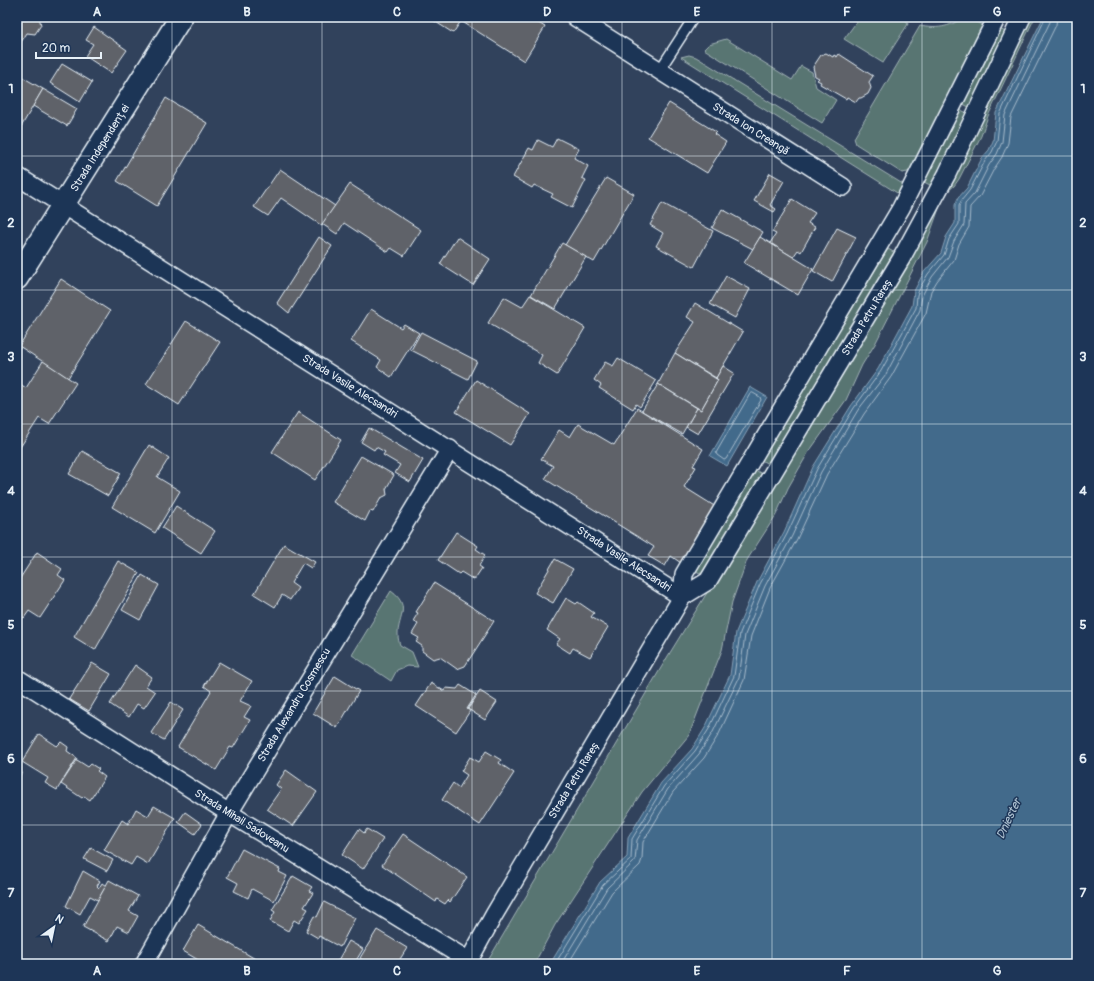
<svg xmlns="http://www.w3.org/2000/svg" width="1094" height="981" font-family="Pangolin,sans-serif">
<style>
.green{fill:#597472;stroke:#a0b2b5}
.water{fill:#436a8b;stroke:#85a0b7}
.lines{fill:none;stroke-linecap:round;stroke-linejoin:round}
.shore{stroke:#a6bbcc;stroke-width:1}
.building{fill:#5f6269;stroke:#e8f1f8}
.service-casing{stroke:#e8f1f8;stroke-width:12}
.minor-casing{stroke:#e8f1f8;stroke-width:20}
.secondary-casing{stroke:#e8f1f8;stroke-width:25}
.service{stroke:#1d3557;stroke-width:9}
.minor{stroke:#1d3557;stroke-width:17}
.secondary{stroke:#1d3557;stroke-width:22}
.grid{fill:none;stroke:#e8f1f8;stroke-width:1;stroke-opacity:0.55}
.labels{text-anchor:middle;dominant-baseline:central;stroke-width:3;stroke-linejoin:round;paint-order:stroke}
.street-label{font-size:11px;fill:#e8f1f8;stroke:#1d3557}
.water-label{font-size:12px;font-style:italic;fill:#aec2d2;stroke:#1d3557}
.neatline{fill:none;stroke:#e8f1f8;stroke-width:1.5}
.grid-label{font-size:13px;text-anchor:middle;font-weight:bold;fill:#e8f1f8}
</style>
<rect width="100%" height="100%" fill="#31425c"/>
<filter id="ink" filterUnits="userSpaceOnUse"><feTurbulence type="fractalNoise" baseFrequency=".025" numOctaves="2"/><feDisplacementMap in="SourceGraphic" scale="8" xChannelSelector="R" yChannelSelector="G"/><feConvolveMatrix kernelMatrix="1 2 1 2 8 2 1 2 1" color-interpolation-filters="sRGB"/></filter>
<g filter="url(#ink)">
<g class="green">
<path d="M 860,17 L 905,17 L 908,24 L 883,63 L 844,39 Z"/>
<path d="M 963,17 L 986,26 L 913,171 L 902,173 L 856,144 L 854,138 L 920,26 C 935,29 950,28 963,17 Z"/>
<path d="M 1030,17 L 1035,17 L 988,116 L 981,136 L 959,179 L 954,186 L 949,190 L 941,203 L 927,242 L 875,344 L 862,365 L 846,400 L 808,453 L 788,488 L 776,515 L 747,560 L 732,602 L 722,650 L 689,735 L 642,792 L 555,925 L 534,964 L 486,964 L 668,656 L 774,484 Z"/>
<path d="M 1000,29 L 1007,33 L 971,108 L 963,104 Z"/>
<path d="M 726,39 L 792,80 L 801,66 L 812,72 L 816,87 L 836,100 L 822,123 L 704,49 L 709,44 Z"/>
<path d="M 689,55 L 696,57 L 906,186 L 902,196 L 681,57 Z"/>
<path d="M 959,109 L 969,114 L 934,187 L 924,182 Z"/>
<path d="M 888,249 L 899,255 L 772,466 L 761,460 Z"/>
<path d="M 755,470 L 766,476 L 706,576 L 694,570 Z"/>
<path d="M 391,591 C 416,609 391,622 400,645 L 412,652 L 418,667 L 407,666 L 397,670 L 391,681 L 352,655 Z"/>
</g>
<g class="water">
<path d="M 1077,17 L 1077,964 L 550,964 L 600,882 L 627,857 L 628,838 L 661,783 L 692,749 L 705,728 L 730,675 L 736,632 L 757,582 L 784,532 L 813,467 L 851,406 L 878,369 L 912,306 L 914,291 L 924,272 L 941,253 L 946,237 L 955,223 L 955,205 L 958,198 L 967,188 L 982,158 L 989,150 L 993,141 L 996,113 L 1043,18 Z"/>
<path d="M 750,387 L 767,397 L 727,466 L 710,456 Z"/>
</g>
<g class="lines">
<g class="shore">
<path d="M 753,393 L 760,397 L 761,400 L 726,459 L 724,460 L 717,455 L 716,453 L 750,394 Z"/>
<path d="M 555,964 L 603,885 L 631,859 L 632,839 L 664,786 L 695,751 L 709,729 L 734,676 L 740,633 L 760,584 L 787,534 L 817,469 L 854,408 L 881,371 L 916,308 L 917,295 L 921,286 L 928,274 L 944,255 L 949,239 L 959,224 L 959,206 L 961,201 L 970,190 L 985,161 L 992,152 L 997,141 L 1000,114 L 1046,17"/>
<path d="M 561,964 L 607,888 L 635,861 L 637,840 L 668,789 L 699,754 L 713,732 L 739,678 L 745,635 L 765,586 L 792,536 L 821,472 L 858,410 L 886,374 L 920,310 L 922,296 L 926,288 L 932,277 L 948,257 L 954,241 L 964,225 L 965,204 L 975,193 L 989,165 L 997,154 L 1002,142 L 1005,115 L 1050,22 L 1051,17"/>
<path d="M 568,964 L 612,892 L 640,865 L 642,859 L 643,842 L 673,792 L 704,758 L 719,734 L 744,680 L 751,636 L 770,588 L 797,539 L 827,474 L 864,414 L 891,377 L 926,313 L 931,291 L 937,281 L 954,260 L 959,244 L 969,227 L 970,207 L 980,196 L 994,169 L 1002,157 L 1008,143 L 1011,117 L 1056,25 L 1057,17"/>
</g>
</g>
<g class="building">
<path d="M 17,17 L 39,17 L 41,25 L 35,34 L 27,33 L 17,48 Z"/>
<path d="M 428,17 L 529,17 L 545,27 L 524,61 L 461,21 L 453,33 Z"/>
<path d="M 94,27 L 127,50 L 111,73 L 85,56 L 93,44 L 86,40 Z"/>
<path d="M 826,53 L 833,57 L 834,55 L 837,57 L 839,54 L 873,76 L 869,82 L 871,88 L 868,94 L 861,98 L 859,98 L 856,102 L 847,97 L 846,99 L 820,84 L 821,82 L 817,80 L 819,78 L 815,76 L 813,67 L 821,55 Z"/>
<path d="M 62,64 L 92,82 L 80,102 L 50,83 Z"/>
<path d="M 17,74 L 43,89 L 21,127 L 17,125 Z"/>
<path d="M 43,89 L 77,109 L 67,126 L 33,106 Z"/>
<path d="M 166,98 L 207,123 L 157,206 L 117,181 Z"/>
<path d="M 669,103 L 716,132 L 714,134 L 726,142 L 707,173 L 648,137 Z"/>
<path d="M 557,138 L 579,149 L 574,158 L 588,166 L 582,178 L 586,180 L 572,208 L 551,197 L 553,194 L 534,185 L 532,188 L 513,177 L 529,148 L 533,150 L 538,140 L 552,147 Z"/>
<path d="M 280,169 L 335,206 L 322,226 L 281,198 L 268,216 L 254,207 Z"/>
<path d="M 770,173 L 784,181 L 770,205 L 776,209 L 774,212 L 754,201 Z"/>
<path d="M 606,178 L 634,194 L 594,262 L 565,245 Z"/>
<path d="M 350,184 L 421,230 L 404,256 L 391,248 L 388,252 L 344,223 L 337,234 L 322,224 Z"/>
<path d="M 792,199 L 815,213 L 808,223 L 815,227 L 801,252 L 798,250 L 793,257 L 770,243 L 776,234 L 772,232 Z"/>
<path d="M 662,203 L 713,231 L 694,267 L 656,246 L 663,233 L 650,225 Z"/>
<path d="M 722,209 L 763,232 L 753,249 L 712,228 Z"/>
<path d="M 837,228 L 856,237 L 832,282 L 813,271 Z"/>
<path d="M 319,237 L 332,246 L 289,313 L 277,303 Z"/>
<path d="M 457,237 L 490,259 L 473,285 L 440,264 Z"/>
<path d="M 760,237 L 813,269 L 798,295 L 744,263 Z"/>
<path d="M 562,243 L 586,257 L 555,309 L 531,295 Z"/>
<path d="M 726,276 L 750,289 L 735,318 L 710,304 Z"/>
<path d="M 61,279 L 110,311 L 68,378 L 19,346 Z"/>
<path d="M 530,295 L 585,328 L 557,375 L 538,363 L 542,355 L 488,323 L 504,297 L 522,307 Z"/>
<path d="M 695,303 L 743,332 L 716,378 L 675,353 L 695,322 L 687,317 Z"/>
<path d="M 371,309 L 401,328 L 404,324 L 419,333 L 391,377 L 377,367 L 381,360 L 351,341 Z"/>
<path d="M 186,321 L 220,342 L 179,405 L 146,384 Z"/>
<path d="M 421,332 L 477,361 L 468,379 L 411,350 Z"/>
<path d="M 675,353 L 718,380 L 701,410 L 658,384 Z"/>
<path d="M 618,358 L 656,381 L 640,407 L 636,404 L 633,409 L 599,388 L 601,385 L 594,380 L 605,362 L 613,366 Z"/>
<path d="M 43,361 L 76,383 L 49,424 L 39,418 L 17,452 L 17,382 L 26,388 Z"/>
<path d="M 723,366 L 734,373 L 698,434 L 686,427 L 697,408 L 701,410 L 718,380 L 716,378 Z"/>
<path d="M 476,380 L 530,414 L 510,445 L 456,412 Z"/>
<path d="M 658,384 L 697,408 L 682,434 L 642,411 Z"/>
<path d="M 637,408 L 703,449 L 693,466 L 696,467 L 684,487 L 716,507 L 681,563 L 671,556 L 665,566 L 648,556 L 654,547 L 545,479 L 553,466 L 541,459 L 559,430 L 570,437 L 578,424 L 614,445 Z"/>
<path d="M 298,412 L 341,440 L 315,480 L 272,452 Z"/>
<path d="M 369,428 L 423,460 L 410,482 L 395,473 L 400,465 L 383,455 L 385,452 L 376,447 L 374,450 L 361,442 Z"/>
<path d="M 149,445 L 169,458 L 157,477 L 180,491 L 155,533 L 112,507 Z"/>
<path d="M 82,451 L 121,473 L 108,496 L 69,474 Z"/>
<path d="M 361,456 L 394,475 L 386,489 L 387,495 L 381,498 L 373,512 L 370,511 L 365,521 L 333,502 Z"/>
<path d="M 176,506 L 215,531 L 201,553 L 162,528 Z"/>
<path d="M 456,532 L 478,546 L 476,549 L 485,555 L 479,566 L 482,568 L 474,580 L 461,572 L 459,574 L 438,560 Z"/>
<path d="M 284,544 L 315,562 L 311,568 L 303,563 L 291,583 L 298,588 L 290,600 L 282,595 L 275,607 L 254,594 Z"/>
<path d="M 37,552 L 62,569 L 58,575 L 65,580 L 40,618 L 29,611 L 24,618 L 17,613 L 17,583 Z"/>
<path d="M 555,559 L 573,569 L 553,603 L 535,593 Z"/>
<path d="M 118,561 L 139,573 L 95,650 L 74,637 Z"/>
<path d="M 142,575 L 159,585 L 140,620 L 122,610 Z"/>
<path d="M 434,583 L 494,621 L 465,666 L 457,669 L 440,657 L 433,659 L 422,651 L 422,646 L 416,642 L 419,638 L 412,634 L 418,624 L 413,621 L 418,613 L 416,612 Z"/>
<path d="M 566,598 L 576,604 L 578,602 L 594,613 L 591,617 L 608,627 L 590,657 L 573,648 L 570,653 L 556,644 L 560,639 L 547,630 Z"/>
<path d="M 219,662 L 252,681 L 240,701 L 251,706 L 244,717 L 250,720 L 233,748 L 230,747 L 216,770 L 178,747 L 211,691 L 204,686 Z"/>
<path d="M 92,663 L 111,674 L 89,711 L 69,699 Z"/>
<path d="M 135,665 L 152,677 L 146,686 L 155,692 L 144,708 L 137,704 L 129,717 L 110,704 Z"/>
<path d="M 335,676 L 359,691 L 337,728 L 313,713 Z"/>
<path d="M 431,683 L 444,691 L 446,688 L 457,689 L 460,685 L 476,695 L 467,709 L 470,711 L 456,732 L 416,706 Z"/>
<path d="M 480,691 L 497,702 L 485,720 L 468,709 Z"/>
<path d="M 171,702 L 183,710 L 164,740 L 151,733 Z"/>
<path d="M 39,734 L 57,746 L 61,742 L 68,747 L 67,751 L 77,758 L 57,790 L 45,783 L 48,778 L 22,762 Z"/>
<path d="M 486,751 L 501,760 L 499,763 L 514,773 L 480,825 L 442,800 L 453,783 L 459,788 L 467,775 L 461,771 L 470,757 L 479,762 Z"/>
<path d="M 77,760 L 88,767 L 91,764 L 99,769 L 97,771 L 105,777 L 90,800 L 84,796 L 82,798 L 61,784 Z"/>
<path d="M 17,769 L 22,772 L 17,781 Z"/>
<path d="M 286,770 L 317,792 L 293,826 L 267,809 L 281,789 L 276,785 Z"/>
<path d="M 154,806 L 175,818 L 148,864 L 136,857 L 131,865 L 104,850 L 122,820 L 128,824 L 136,809 L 148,816 Z"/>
<path d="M 185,812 L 202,824 L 195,834 L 178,822 Z"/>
<path d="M 359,829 L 364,833 L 367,829 L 383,839 L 363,869 L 342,855 Z"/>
<path d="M 403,834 L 467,877 L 450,902 L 448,900 L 445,904 L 437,899 L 436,902 L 382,865 Z"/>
<path d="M 91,848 L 113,860 L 107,871 L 84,859 Z"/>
<path d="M 242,849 L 280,869 L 279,872 L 287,876 L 274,901 L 252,889 L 248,898 L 234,891 L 238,883 L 227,877 Z"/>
<path d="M 83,871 L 100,881 L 97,886 L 99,888 L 102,883 L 106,886 L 98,900 L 90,896 L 80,914 L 66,906 Z"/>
<path d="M 293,876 L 312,887 L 309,891 L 313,893 L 304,907 L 308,909 L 299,923 L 294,920 L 288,931 L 270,921 L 275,912 L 272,910 Z"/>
<path d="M 109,880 L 138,896 L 129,911 L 138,916 L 129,932 L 117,926 L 109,941 L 83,927 Z"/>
<path d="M 324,902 L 355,918 L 340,947 L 319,936 L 318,938 L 306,931 L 314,916 L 317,917 Z"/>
<path d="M 198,925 L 257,960 L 254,964 L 205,964 L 183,951 Z"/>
<path d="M 377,930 L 407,948 L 397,964 L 367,964 L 360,958 Z"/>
<path d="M 349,941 L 363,949 L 354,964 L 340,964 L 337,962 Z"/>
</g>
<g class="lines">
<defs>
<path id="service" d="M 659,71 L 694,17"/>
<g id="minor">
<path d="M 575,17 L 843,187"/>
<path d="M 17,176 L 682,597"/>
<path d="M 682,597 L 708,581 L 901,259 L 947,174 L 1022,17"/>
<path d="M 17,678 L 229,813 L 469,961"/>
<path d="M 144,964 L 229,813 L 450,449"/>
<path d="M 467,964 L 494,915 L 682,597 L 684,574 L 901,208 L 997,17"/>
</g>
<path id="secondary" d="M 17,278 L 181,17"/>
</defs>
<use href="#service" class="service-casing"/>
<use href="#minor" class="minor-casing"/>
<use href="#secondary" class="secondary-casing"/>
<use href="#service" class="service"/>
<use href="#minor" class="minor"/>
<use href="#secondary" class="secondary"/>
</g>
</g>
<path class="grid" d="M 172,17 L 172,964M 322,17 L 322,964M 472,17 L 472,964M 622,17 L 622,964M 772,17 L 772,964M 922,17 L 922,964M 17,156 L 1077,156M 17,290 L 1077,290M 17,424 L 1077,424M 17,557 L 1077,557M 17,691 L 1077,691M 17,825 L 1077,825"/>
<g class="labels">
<g class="street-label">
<text transform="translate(751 129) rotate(32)">Strada Ion Creangă</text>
<text transform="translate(100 148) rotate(-58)">Strada Independenței</text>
<text transform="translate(867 317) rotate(-59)">Strada Petru Rareș</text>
<text transform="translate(350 386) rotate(32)">Strada Vasile Alecsandri</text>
<text transform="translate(624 559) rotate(33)">Strada Vasile Alecsandri</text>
<text transform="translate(294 705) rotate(-59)">Strada Alexandru Cosmescu</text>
<text transform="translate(574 780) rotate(-59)">Strada Petru Rareș</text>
<text transform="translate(242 821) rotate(32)">Strada Mihail Sadoveanu</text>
</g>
<g class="water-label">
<text transform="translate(1009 819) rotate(-65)">Dniester</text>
</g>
</g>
<rect width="1094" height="981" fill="none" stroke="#1d3557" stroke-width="44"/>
<g transform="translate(54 927) rotate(33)" stroke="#1d3557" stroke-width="3" paint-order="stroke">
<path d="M0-3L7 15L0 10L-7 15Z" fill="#e8f1f8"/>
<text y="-6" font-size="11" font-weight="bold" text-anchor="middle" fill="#e8f1f8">N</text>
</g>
<path d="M36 52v6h65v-6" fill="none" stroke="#e8f1f8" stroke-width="2"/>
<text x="42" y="52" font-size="12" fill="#e8f1f8" stroke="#1d3557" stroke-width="3" paint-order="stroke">20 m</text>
<rect x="22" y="22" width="1050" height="937" class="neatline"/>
<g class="grid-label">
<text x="97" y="16">A</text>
<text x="247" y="16">B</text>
<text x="397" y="16">C</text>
<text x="547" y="16">D</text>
<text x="697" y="16">E</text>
<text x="847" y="16">F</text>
<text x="997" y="16">G</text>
<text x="11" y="93">1</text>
<text x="1083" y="93">1</text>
<text x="11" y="227">2</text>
<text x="1083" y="227">2</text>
<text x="11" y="361">3</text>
<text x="1083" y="361">3</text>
<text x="11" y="495">4</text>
<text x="1083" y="495">4</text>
<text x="11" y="629">5</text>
<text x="1083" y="629">5</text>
<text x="11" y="763">6</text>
<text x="1083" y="763">6</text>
<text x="11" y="897">7</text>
<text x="1083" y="897">7</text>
<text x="97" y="975">A</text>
<text x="247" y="975">B</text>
<text x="397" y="975">C</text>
<text x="547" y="975">D</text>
<text x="697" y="975">E</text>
<text x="847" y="975">F</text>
<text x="997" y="975">G</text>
</g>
</svg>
